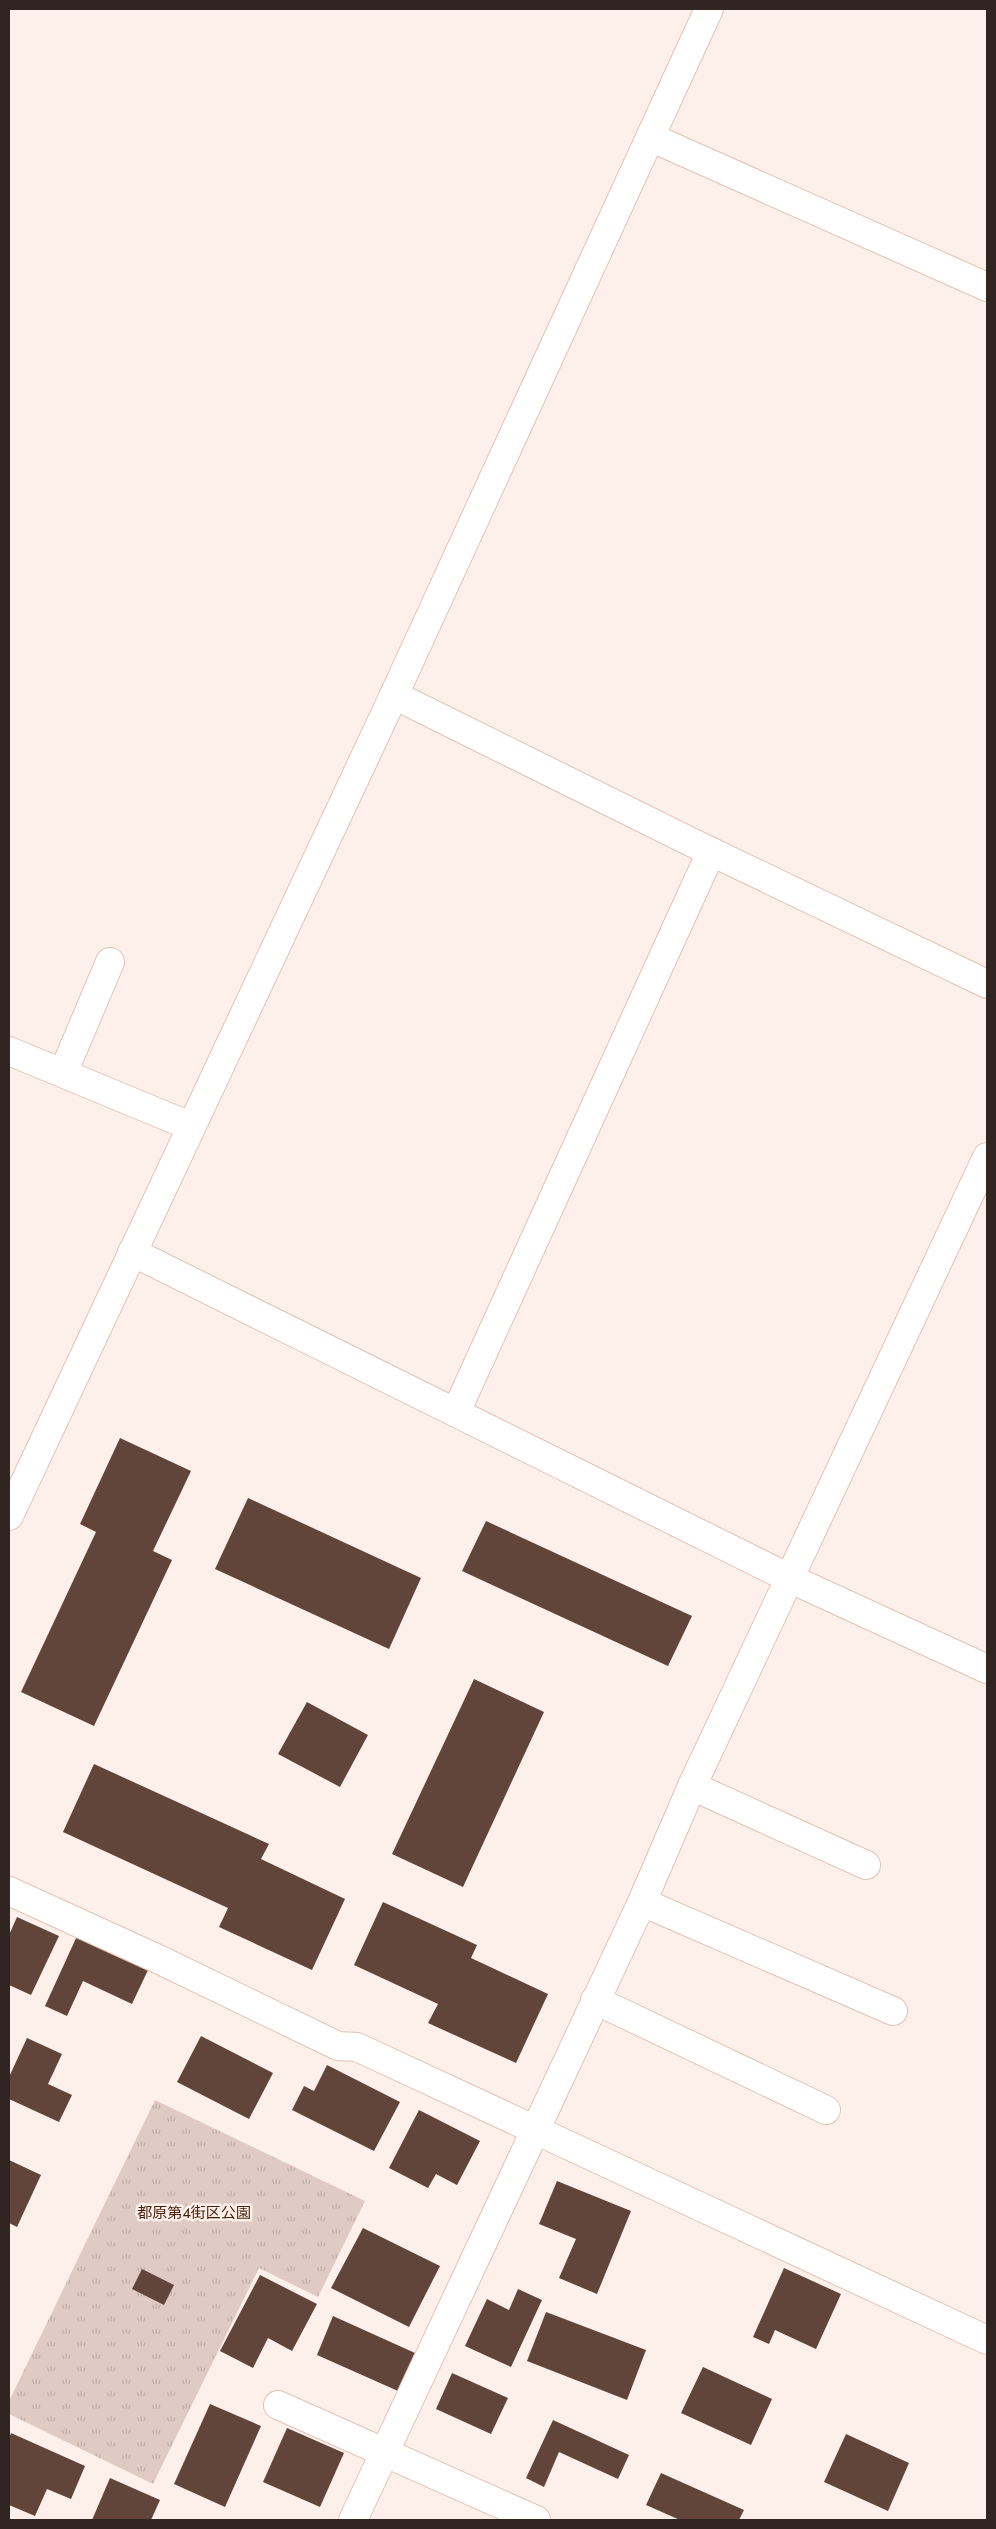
<svg xmlns="http://www.w3.org/2000/svg" width="996" height="2529" font-family="Jost,'Noto Sans JP',sans-serif">
<style>
.park{fill:url(#park-tufts)}
.building{fill:#61453a}
.lines{fill:none;stroke-linecap:round;stroke-linejoin:round}
.minor-casing{stroke:#e3c3b6;stroke-width:30}
.minor{stroke:#fff;stroke-width:28}
.labels{text-anchor:middle;dominant-baseline:central;stroke-width:5;stroke-linejoin:round;paint-order:stroke}
.park-label{font-size:15px;fill:#491e0a;stroke:#fdf0ea}
</style>
<defs>
<pattern id="park-tufts" width="24" height="20" patternUnits="userSpaceOnUse" patternTransform="scale(1.25)"><rect width="24" height="20" fill="#dfcbc3"/><path d="M3 7l-1-3M5 7V3M7 7l1-3M15 17l-1-3M17 17v-4M19 17l1-3" fill="none" stroke="#c0aea7"/></pattern>
</defs>
<rect width="100%" height="100%" fill="#fdf0ea"/>
<path class="park" d="M 155,2100 L 365,2201 L 318,2297 L 259,2268 L 153,2484 L 9,2414 L 9,2401 Z"/>
<g class="building">
<path d="M 120,1438 L 191,1471 L 153,1551 L 172,1560 L 94,1726 L 21,1692 L 96,1532 L 80,1524 Z"/>
<path d="M 248,1498 L 421,1578 L 389,1649 L 215,1569 Z"/>
<path d="M 486,1521 L 692,1616 L 668,1666 L 462,1571 Z"/>
<path d="M 474,1679 L 544,1712 L 463,1887 L 392,1854 Z"/>
<path d="M 307,1702 L 368,1735 L 340,1787 L 278,1754 Z"/>
<path d="M 94,1764 L 269,1844 L 261,1859 L 345,1899 L 312,1970 L 219,1927 L 228,1908 L 63,1832 Z"/>
<path d="M 383,1902 L 477,1945 L 471,1958 L 548,1994 L 516,2063 L 428,2023 L 438,2004 L 354,1965 Z"/>
<path d="M 17,1917 L 59,1936 L 31,1995 L 9,1985 L 9,1935 Z"/>
<path d="M 77,1936 L 148,1970 L 132,2004 L 83,1981 L 67,2016 L 45,2006 Z"/>
<path d="M 201,2036 L 273,2073 L 249,2119 L 177,2082 Z"/>
<path d="M 27,2038 L 62,2054 L 48,2084 L 72,2095 L 59,2122 L 9,2099 L 9,2077 Z"/>
<path d="M 327,2065 L 400,2102 L 374,2151 L 292,2110 L 304,2086 L 314,2091 Z"/>
<path d="M 419,2110 L 480,2141 L 457,2185 L 436,2174 L 428,2188 L 389,2168 Z"/>
<path d="M 9,2160 L 41,2175 L 17,2227 L 9,2223 Z"/>
<path d="M 557,2181 L 631,2211 L 597,2294 L 559,2278 L 576,2239 L 539,2224 Z"/>
<path d="M 363,2228 L 440,2266 L 409,2327 L 331,2288 Z"/>
<path d="M 784,2268 L 841,2294 L 816,2349 L 775,2330 L 769,2344 L 753,2337 Z"/>
<path d="M 142,2269 L 174,2285 L 164,2305 L 132,2289 Z"/>
<path d="M 260,2275 L 317,2304 L 292,2351 L 268,2338 L 253,2368 L 220,2351 Z"/>
<path d="M 518,2289 L 542,2300 L 511,2367 L 465,2346 L 487,2299 L 509,2310 Z"/>
<path d="M 546,2312 L 646,2350 L 627,2400 L 527,2361 Z"/>
<path d="M 333,2316 L 415,2353 L 398,2391 L 317,2355 Z"/>
<path d="M 703,2367 L 772,2399 L 751,2445 L 681,2413 Z"/>
<path d="M 452,2373 L 508,2398 L 491,2434 L 436,2409 Z"/>
<path d="M 210,2404 L 261,2426 L 225,2507 L 174,2484 Z"/>
<path d="M 553,2420 L 629,2455 L 618,2479 L 559,2452 L 544,2487 L 526,2478 Z"/>
<path d="M 287,2428 L 344,2453 L 320,2507 L 263,2482 Z"/>
<path d="M 11,2433 L 85,2466 L 71,2499 L 47,2489 L 35,2516 L 9,2505 L 9,2439 Z"/>
<path d="M 846,2434 L 909,2463 L 888,2511 L 824,2482 Z"/>
<path d="M 661,2473 L 744,2510 L 739,2520 L 680,2520 L 646,2505 Z"/>
<path d="M 110,2478 L 160,2500 L 151,2520 L 92,2520 Z"/>
</g>
<g class="lines">
<defs>
<g id="minor">
<path d="M 650,137 L 987,287"/>
<path d="M 394,695 L 695,844 L 987,984"/>
<path d="M 9,1051 L 190,1126"/>
<path d="M 63,1073 L 110,962"/>
<path d="M 132,1252 L 791,1579 L 987,1669"/>
<path d="M 456,1412 L 711,852"/>
<path d="M 9,1516 L 394,695 L 709,9"/>
<path d="M 692,1786 L 866,1865"/>
<path d="M 9,1891 L 158,1959 L 338,2046 L 357,2047 L 987,2340"/>
<path d="M 642,1902 L 893,2011"/>
<path d="M 595,2000 L 826,2110"/>
<path d="M 278,2405 L 536,2520"/>
<path d="M 353,2520 L 642,1902 L 692,1786 L 987,1157"/>
</g>
</defs>
<use href="#minor" class="minor-casing"/>
<use href="#minor" class="minor"/>
</g>
<g class="labels">
<g class="park-label">
<text x="194" y="2213">都原第4街区公園</text>
</g>
</g>
<rect width="996" height="2529" fill="none" stroke="#312521" stroke-width="20"/>
</svg>
